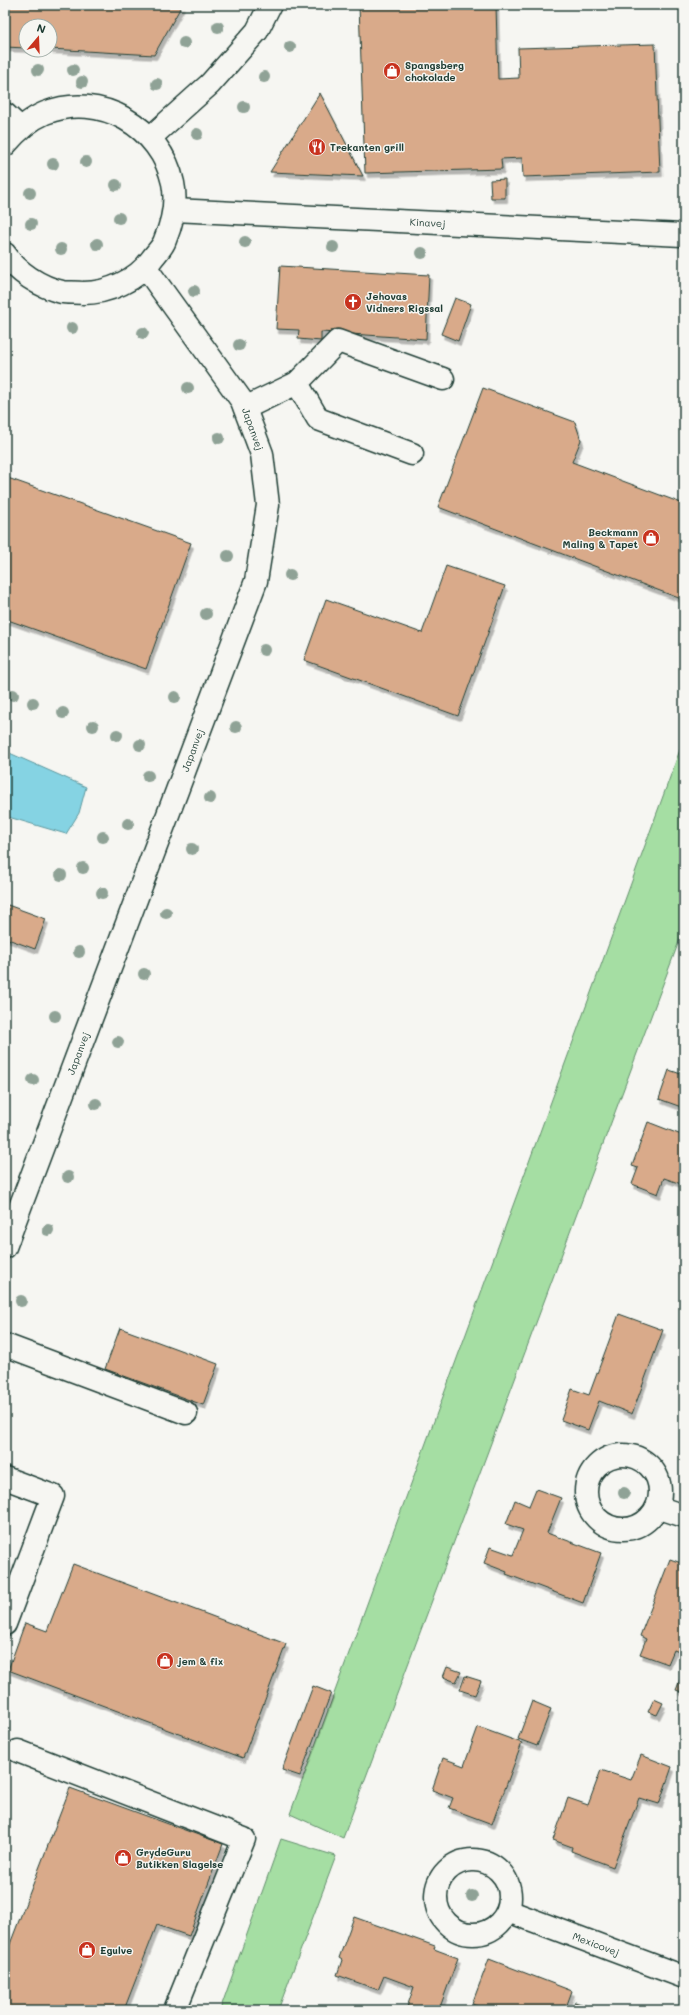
<svg xmlns="http://www.w3.org/2000/svg" width="689" height="2015" font-family="Mali,sans-serif">
<style>
.green{fill:#a5dea3;stroke:#628e6c}
.water{fill:#85d3e3;stroke:#5c979d}
.building{fill:#d9aa8a;stroke:#1f3d34;filter:url(#shadow)}
.lines{fill:none;stroke-linecap:round;stroke-linejoin:round}
.minor-casing{stroke:#1f3d34;stroke-width:25}
.minor{stroke:#f6f6f2;stroke-width:22}
.tree{fill:#8fa296}
.labels{text-anchor:middle;dominant-baseline:central;stroke-width:3;stroke-linejoin:round;paint-order:stroke}
.poi-label{font-size:10px;font-weight:bold;fill:#1f3d34;stroke:#f6f6f2;text-anchor:start}
.street-label{font-size:10px;fill:#1f3d34;stroke:#f6f6f2}
</style>
<defs>
<filter id="shadow"><feDropShadow dx="2.5" dy="4.5" stdDeviation="0" flood-color="#0004"/></filter>
</defs>
<rect width="100%" height="100%" fill="#f6f6f2"/>
<filter id="ink" filterUnits="userSpaceOnUse"><feTurbulence type="fractalNoise" baseFrequency=".025" numOctaves="2"/><feDisplacementMap in="SourceGraphic" scale="8" xChannelSelector="R" yChannelSelector="G"/><feConvolveMatrix kernelMatrix="1 2 1 2 8 2 1 2 1" color-interpolation-filters="sRGB"/></filter>
<g filter="url(#ink)">
<g class="green">
<path d="M 684,739 L 684,928 L 343,1838 L 290,1814 Z"/>
<path d="M 281,1839 L 336,1856 L 278,2010 L 220,2010 Z"/>
</g>
<path class="water" d="M 5,751 L 86,787 L 79,813 L 66,834 L 5,816 Z"/>
<g class="building">
<path d="M 6,5 L 182,5 L 154,55 L 50,49 L 50,26 L 26,26 L 26,48 L 5,47 Z"/>
<path d="M 359,5 L 496,5 L 498,79 L 519,78 L 518,48 L 655,44 L 660,172 L 523,177 L 522,158 L 501,159 L 502,169 L 365,173 Z"/>
<path d="M 320,93 L 363,176 L 270,172 Z"/>
<path d="M 505,179 L 505,198 L 491,198 L 490,180 Z"/>
<path d="M 280,266 L 429,275 L 426,339 L 321,332 L 321,341 L 298,339 L 299,330 L 276,329 Z"/>
<path d="M 455,298 L 471,304 L 458,341 L 441,334 Z"/>
<path d="M 483,388 L 575,422 L 581,440 L 572,462 L 684,504 L 684,600 L 438,507 Z"/>
<path d="M 5,477 L 191,543 L 146,669 L 5,619 Z"/>
<path d="M 446,566 L 505,586 L 458,716 L 304,660 L 326,599 L 422,633 Z"/>
<path d="M 5,904 L 46,919 L 35,949 L 5,938 Z"/>
<path d="M 669,1070 L 684,1075 L 684,1108 L 659,1099 Z"/>
<path d="M 648,1122 L 684,1136 L 684,1185 L 664,1178 L 658,1194 L 632,1184 L 638,1168 L 632,1166 Z"/>
<path d="M 619,1314 L 663,1330 L 632,1414 L 599,1401 L 588,1430 L 561,1420 L 572,1389 L 589,1395 Z"/>
<path d="M 120,1328 L 218,1364 L 203,1405 L 105,1369 Z"/>
<path d="M 536,1489 L 561,1498 L 547,1533 L 601,1553 L 583,1603 L 506,1574 L 507,1572 L 484,1563 L 490,1547 L 513,1555 L 523,1530 L 506,1524 L 515,1500 L 529,1506 Z"/>
<path d="M 670,1559 L 684,1564 L 684,1654 L 674,1650 L 668,1664 L 640,1654 L 646,1639 L 640,1636 Z"/>
<path d="M 73,1564 L 286,1644 L 243,1758 L 8,1670 L 25,1623 L 47,1631 Z"/>
<path d="M 447,1667 L 461,1672 L 456,1682 L 443,1677 Z"/>
<path d="M 684,1670 L 684,1693 L 676,1690 Z"/>
<path d="M 465,1676 L 481,1681 L 475,1695 L 460,1690 Z"/>
<path d="M 313,1686 L 331,1693 L 300,1776 L 282,1770 Z"/>
<path d="M 654,1699 L 663,1703 L 657,1715 L 648,1712 Z"/>
<path d="M 532,1701 L 551,1709 L 537,1746 L 518,1739 Z"/>
<path d="M 478,1727 L 522,1743 L 492,1824 L 449,1808 L 453,1798 L 432,1790 L 443,1758 L 464,1766 Z"/>
<path d="M 641,1755 L 672,1767 L 659,1804 L 639,1798 L 613,1867 L 571,1851 L 572,1847 L 553,1840 L 568,1798 L 588,1805 L 601,1770 L 631,1780 Z"/>
<path d="M 70,1788 L 223,1844 L 189,1936 L 157,1925 L 124,2010 L 5,2010 L 5,1957 Z"/>
<path d="M 354,1917 L 435,1946 L 434,1949 L 458,1958 L 439,2010 L 406,2010 L 414,1987 L 384,1976 L 378,1990 L 337,1975 L 342,1960 L 339,1958 Z"/>
<path d="M 489,1959 L 572,1991 L 565,2010 L 487,2010 L 472,2004 Z"/>
<path d="M 575,2002 L 591,2007 L 589,2010 L 572,2010 Z"/>
</g>
<g class="lines">
<defs>
<g id="minor">
<path d="M 5,114 L 20,128"/>
<path d="M 151,137 L 210,84 L 257,31 L 270,5"/>
<path d="M 5,145 C 16,132 28,120 45,113 C 100,91 161,127 173,183 C 177,202 172,223 165,240 C 163,247 156,253 151,260 C 137,280 108,293 83,293 C 76,292 68,293 62,292 C 40,287 17,272 5,254"/>
<path id="s1" d="M 174,210 L 682,235"/>
<path d="M 245,408 L 297,383"/>
<path d="M 412,454 L 318,419 L 297,383 L 338,341 L 443,379"/>
<path id="s2" d="M 5,1247 L 256,581 L 268,505 L 262,454 L 242,401 L 146,268"/>
<path d="M 5,1345 L 186,1413"/>
<circle cx="623" cy="1492" r="37"/>
<path d="M 5,1478 L 53,1496 L 5,1624"/>
<path d="M 657,1507 L 684,1516"/>
<path d="M 18,1751 L 244,1839 L 175,2010"/>
<circle cx="473" cy="1897" r="37"/>
<path id="s3" d="M 508,1911 L 684,1977"/>
</g>
</defs>
<use href="#minor" class="minor-casing"/>
<use href="#minor" class="minor"/>
</g>
<g class="tree">
<circle cx="218" cy="27" r="6"/>
<circle cx="184" cy="43" r="6"/>
<circle cx="290" cy="47" r="6"/>
<circle cx="38" cy="70" r="6"/>
<circle cx="73" cy="70" r="6"/>
<circle cx="264" cy="77" r="6"/>
<circle cx="82" cy="82" r="6"/>
<circle cx="157" cy="84" r="6"/>
<circle cx="244" cy="107" r="6"/>
<circle cx="197" cy="134" r="6"/>
<circle cx="86" cy="162" r="6"/>
<circle cx="53" cy="164" r="6"/>
<circle cx="116" cy="185" r="6"/>
<circle cx="30" cy="193" r="6"/>
<circle cx="119" cy="218" r="6"/>
<circle cx="31" cy="224" r="6"/>
<circle cx="245" cy="242" r="6"/>
<circle cx="97" cy="244" r="6"/>
<circle cx="333" cy="247" r="6"/>
<circle cx="61" cy="249" r="6"/>
<circle cx="422" cy="253" r="6"/>
<circle cx="194" cy="291" r="6"/>
<circle cx="72" cy="328" r="6"/>
<circle cx="143" cy="333" r="6"/>
<circle cx="239" cy="345" r="6"/>
<circle cx="188" cy="388" r="6"/>
<circle cx="219" cy="438" r="6"/>
<circle cx="228" cy="556" r="6"/>
<circle cx="290" cy="575" r="6"/>
<circle cx="206" cy="614" r="6"/>
<circle cx="264" cy="650" r="6"/>
<circle cx="13" cy="695" r="6"/>
<circle cx="175" cy="697" r="6"/>
<circle cx="33" cy="703" r="6"/>
<circle cx="63" cy="713" r="6"/>
<circle cx="93" cy="726" r="6"/>
<circle cx="236" cy="727" r="6"/>
<circle cx="117" cy="735" r="6"/>
<circle cx="140" cy="745" r="6"/>
<circle cx="148" cy="776" r="6"/>
<circle cx="210" cy="798" r="6"/>
<circle cx="128" cy="824" r="6"/>
<circle cx="103" cy="837" r="6"/>
<circle cx="192" cy="849" r="6"/>
<circle cx="83" cy="868" r="6"/>
<circle cx="61" cy="875" r="6"/>
<circle cx="102" cy="893" r="6"/>
<circle cx="166" cy="913" r="6"/>
<circle cx="79" cy="952" r="6"/>
<circle cx="144" cy="974" r="6"/>
<circle cx="55" cy="1016" r="6"/>
<circle cx="118" cy="1042" r="6"/>
<circle cx="33" cy="1080" r="6"/>
<circle cx="96" cy="1104" r="6"/>
<circle cx="68" cy="1177" r="6"/>
<circle cx="48" cy="1230" r="6"/>
<circle cx="21" cy="1301" r="6"/>
<circle cx="624" cy="1493" r="6"/>
<circle cx="472" cy="1896" r="6"/>
</g>
</g>
<defs>
<symbol id="shop-disc" viewBox="-11 -11 22 22"><circle r="9.5" fill="#c8321e" stroke="#f6f6f2"/><path d="M-5-2.5h2.3a2.7 3.5 0 0 1 5.4 0H5L5.5 6h-11ZM-1.5-2.5h3a1.5 2.3 0 0 0-3 0Z" fill="#fff"/></symbol>
<symbol id="restaurant-disc" viewBox="-11 -11 22 22"><circle r="9.5" fill="#c8321e" stroke="#f6f6f2"/><path d="M-5-6h1v4h1v-4h1v4h1v-4h1v5L-1.5 .5V6h-2V.5L-5-1ZM5-6V6H3V1.5H1.5Q1.5-4 5-6Z" fill="#fff"/></symbol>
<symbol id="church-disc" viewBox="-11 -11 22 22"><circle r="9.5" fill="#c8321e" stroke="#f6f6f2"/><path d="M-1.2-6h2.4v3.5h3.3v2.4h-3.3V6h-2.4V-.1h-3.3v-2.4h3.3Z" fill="#fff"/></symbol>
</defs>
<g fill-rule="evenodd">
<use href="#shop-disc" x="382" y="61" width="20" height="20"/>
<use href="#restaurant-disc" x="307" y="137" width="20" height="20"/>
<use href="#church-disc" x="343" y="292" width="20" height="20"/>
<use href="#shop-disc" x="641" y="528" width="20" height="20"/>
<use href="#shop-disc" x="155" y="1651" width="20" height="20"/>
<use href="#shop-disc" x="113" y="1848" width="20" height="20"/>
<use href="#shop-disc" x="77" y="1940" width="20" height="20"/>
</g>
<g class="labels">
<g class="poi-label">
<text x="405" y="65">Spangsberg<tspan x="405" dy="12">chokolade</tspan></text>
<text x="330" y="147">Trekanten grill</text>
<text x="366" y="296">Jehovas<tspan x="366" dy="12">Vidners Rigssal</tspan></text>
<text x="638" y="532" text-anchor="end">Beckmann<tspan x="638" dy="12">Maling &amp; Tapet</tspan></text>
<text x="178" y="1661">jem &amp; fix</text>
<text x="136" y="1852">GrydeGuru<tspan x="136" dy="12">Butikken Slagelse</tspan></text>
<text x="100" y="1950">Egulve</text>
</g>
<g class="street-label">
<text stroke="none"><textPath href="#s1" startOffset="254">Kinavej</textPath></text>
<text transform="translate(253 429) rotate(70)">Japanvej</text>
<text stroke="none"><textPath href="#s2" startOffset="531">Japanvej</textPath></text>
<text stroke="none"><textPath href="#s2" startOffset="207">Japanvej</textPath></text>
<text stroke="none"><textPath href="#s3" startOffset="94">Mexicovej</textPath></text>
</g>
</g>
<rect width="689" height="2015" fill="none" stroke="#f6f6f2" stroke-width="20"/>
<rect x="10" y="10" width="669" height="1995" fill="none" stroke="#1f3d34" stroke-width="1.5" filter="url(#ink)"/>
<g transform="translate(38 38) rotate(19)"><circle r="19" fill="#f6f6f2" stroke="#a0aca6"/>
<path d="M0-3L7 15L0 10L-7 15Z" fill="#c8321e"/>
<text y="-6" font-size="11" font-weight="bold" text-anchor="middle" fill="#1f3d34">N</text>
</g>
</svg>
